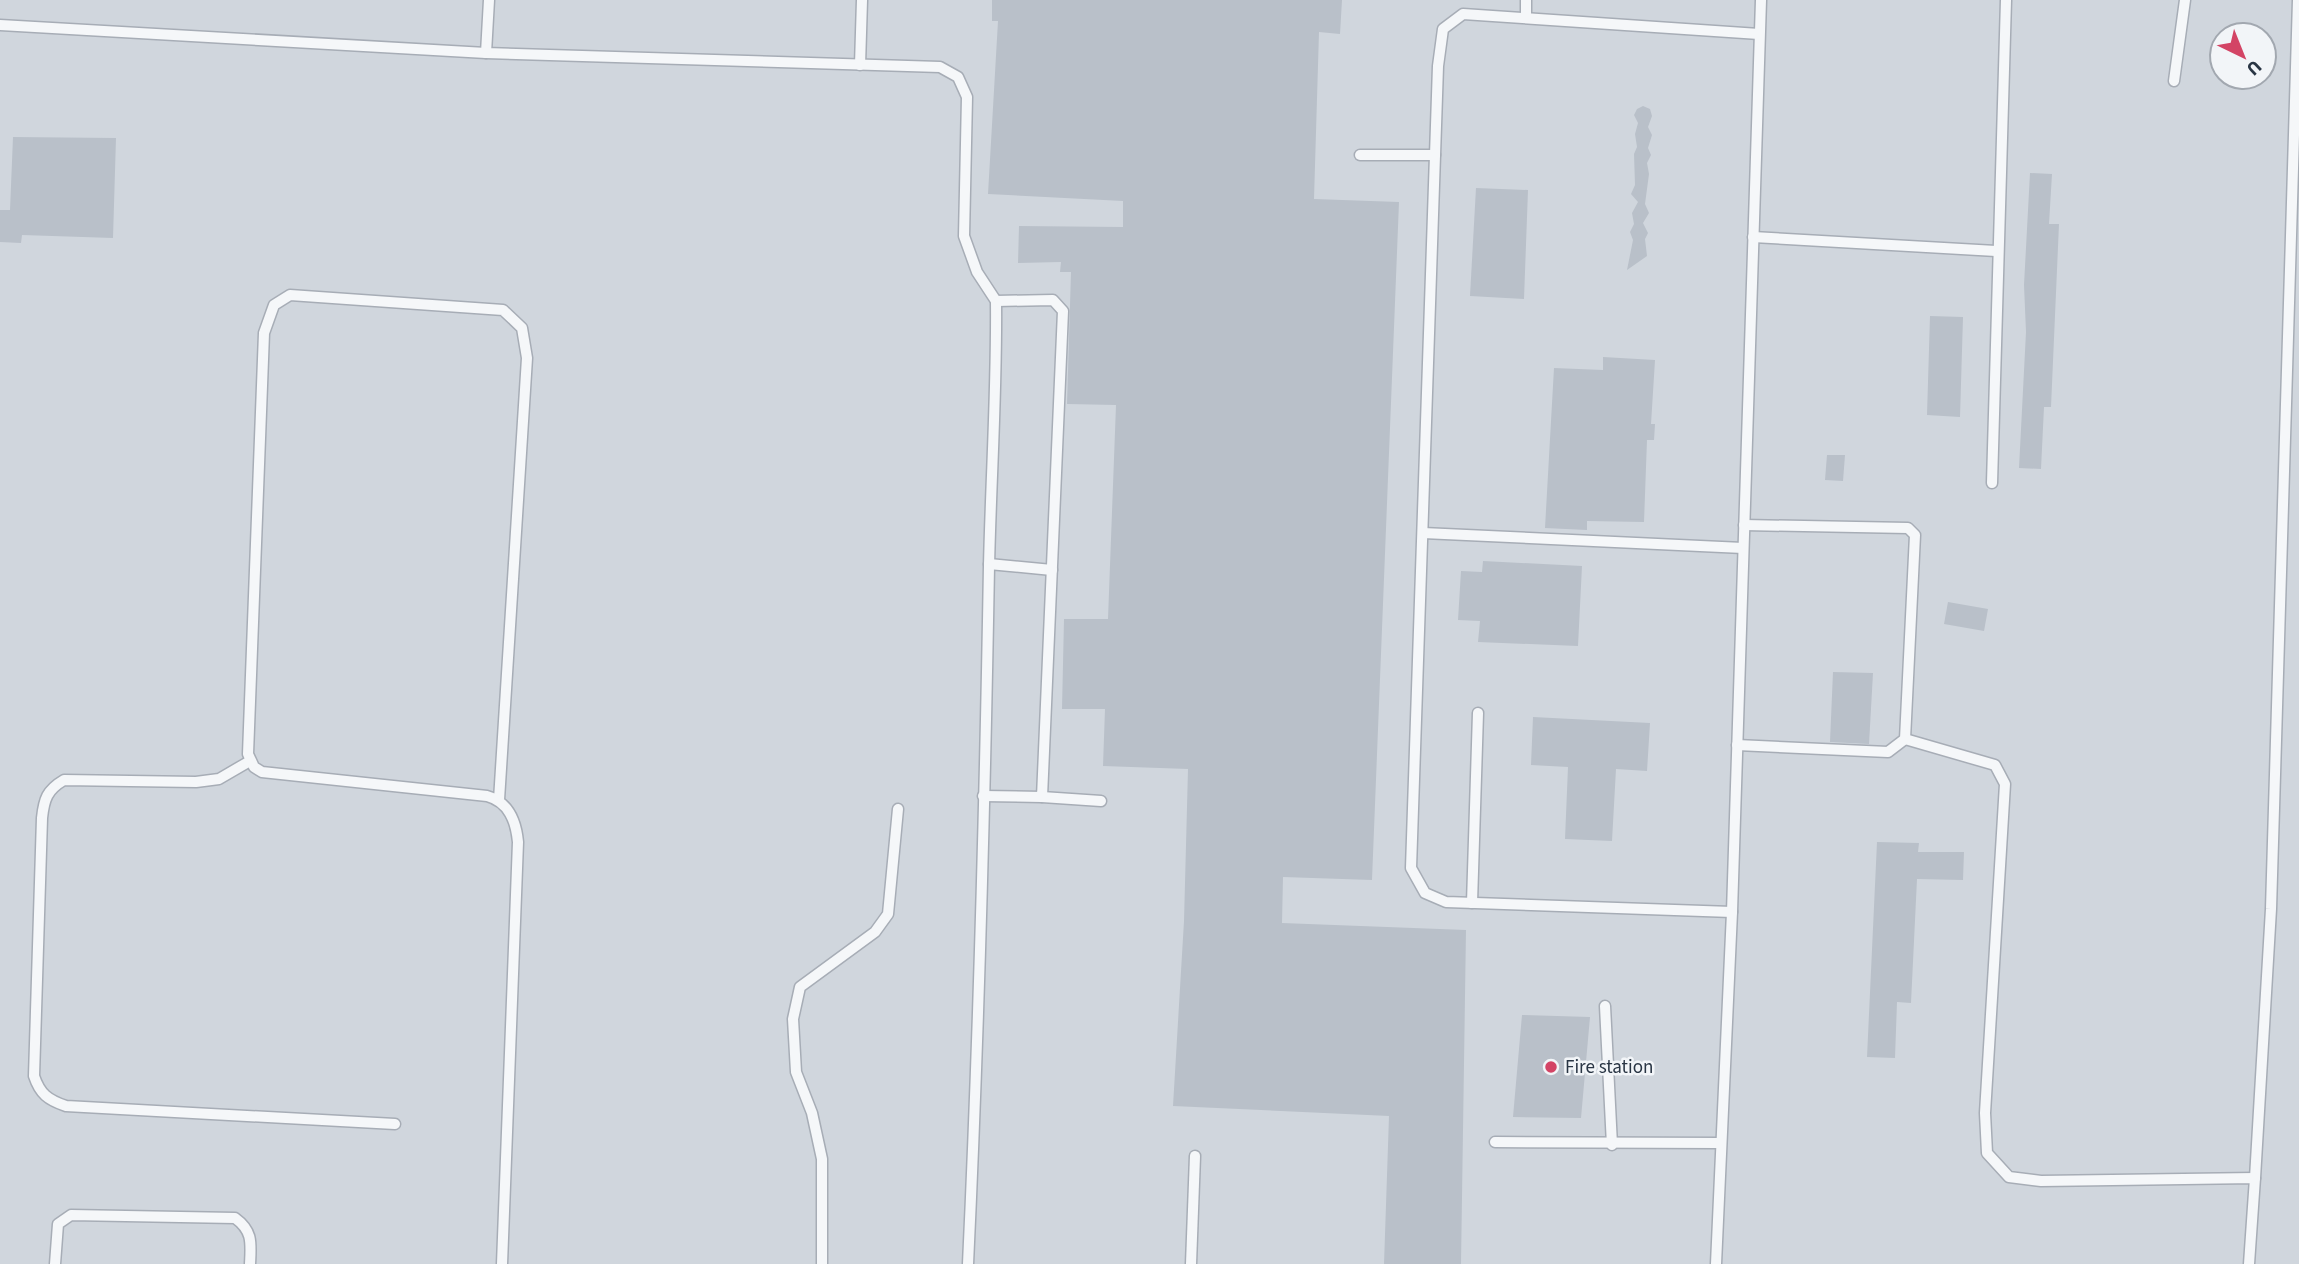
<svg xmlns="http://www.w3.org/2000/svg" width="2299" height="1264" font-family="'Source Sans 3',sans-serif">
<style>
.built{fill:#d0d6dd;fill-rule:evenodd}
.building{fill:#b9c0c9}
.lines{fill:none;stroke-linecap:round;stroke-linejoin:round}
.lane-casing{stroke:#a7adb6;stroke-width:13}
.lane{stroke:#f5f7f9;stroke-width:10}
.poi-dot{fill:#d34465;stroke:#f2f5f8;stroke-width:2.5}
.labels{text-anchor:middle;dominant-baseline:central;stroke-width:5;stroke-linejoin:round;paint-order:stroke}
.poi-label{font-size:19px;fill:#293544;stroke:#f2f5f8;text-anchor:start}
</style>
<rect width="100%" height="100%" fill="#e2e6eb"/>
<path class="built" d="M 0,0 L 2299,0 L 2299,1264 L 0,1264 ZM 2222,35 L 2264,35 L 2264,77 L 2222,77 Z"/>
<g class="building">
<path d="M 992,0 L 1342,0 L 1340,34 L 1319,32 L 1314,199 L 1399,202 L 1372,880 L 1283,877 L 1282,923 L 1466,930 L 1461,1264 L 1384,1264 L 1389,1116 L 1173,1106 L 1184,921 L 1188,769 L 1103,766 L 1105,709 L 1062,709 L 1064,619 L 1108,619 L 1116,405 L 1067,404 L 1071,272 L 1060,272 L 1061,262 L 1018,263 L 1019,226 L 1123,227 L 1123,201 L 988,194 L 998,21 L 992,21 Z"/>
<path d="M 1643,106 L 1650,109 L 1652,116 L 1648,127 L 1652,135 L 1648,148 L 1651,155 L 1647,163 L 1649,174 L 1645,204 L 1649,213 L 1643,223 L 1648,233 L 1645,239 L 1647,256 L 1627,270 L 1633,240 L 1630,232 L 1634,224 L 1632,213 L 1638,202 L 1631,194 L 1635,185 L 1634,154 L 1637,147 L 1635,134 L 1638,123 L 1634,115 L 1637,109 Z"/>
<path d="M 13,137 L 116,138 L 113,238 L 22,235 L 21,243 L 0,242 L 0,210 L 10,210 Z"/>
<path d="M 2030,173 L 2052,174 L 2049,224 L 2059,224 L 2051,407 L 2044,407 L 2041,469 L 2019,468 L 2026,332 L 2024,285 Z"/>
<path d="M 1476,188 L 1528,190 L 1524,299 L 1470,296 Z"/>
<path d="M 1930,316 L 1963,317 L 1960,417 L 1927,415 Z"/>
<path d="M 1603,357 L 1655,360 L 1651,424 L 1655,424 L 1654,440 L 1647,440 L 1644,522 L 1587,521 L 1587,530 L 1545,528 L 1554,368 L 1603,370 Z"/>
<path d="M 1827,455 L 1845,455 L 1843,481 L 1825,480 Z"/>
<path d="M 1483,561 L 1582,566 L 1578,646 L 1478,642 L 1480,621 L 1458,620 L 1461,571 L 1482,572 Z"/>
<path d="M 1948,602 L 1988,609 L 1984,631 L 1944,624 Z"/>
<path d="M 1833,672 L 1873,673 L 1869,744 L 1830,742 Z"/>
<path d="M 1533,717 L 1650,723 L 1647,771 L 1616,769 L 1612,841 L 1565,839 L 1568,767 L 1531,765 Z"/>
<path d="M 1877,842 L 1919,843 L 1918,852 L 1964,852 L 1963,880 L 1917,879 L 1911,1003 L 1897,1002 L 1895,1058 L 1867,1057 Z"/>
<path d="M 1522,1015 L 1590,1017 L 1581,1118 L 1513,1117 Z"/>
</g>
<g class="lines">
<defs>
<g id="lane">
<path d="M 1526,17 L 1526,0"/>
<path d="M 0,25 L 486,53 L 940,67 L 958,77 L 967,97 L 964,236 L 977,272 L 996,301 C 997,389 991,477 989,566 C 985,798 979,1031 968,1264"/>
<path d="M 486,53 L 489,0"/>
<path d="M 860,65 L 862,0"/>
<path d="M 2174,81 L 2185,0"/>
<path d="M 1360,155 L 1435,155"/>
<path d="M 1753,237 L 1996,251"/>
<path d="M 1992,483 L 2006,0"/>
<path d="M 1423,533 L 1743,548"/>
<path d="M 989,564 L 1052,570"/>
<path d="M 1905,739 L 1995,765 L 2005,784 L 1985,1113 L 1987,1153 L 2009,1177 L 2041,1181 L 2255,1178 L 2249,1264"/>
<path d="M 1737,745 L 1888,752 L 1905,739 L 1915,535 L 1908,528 L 1744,525"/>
<path d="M 250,761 L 219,779 L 196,782 L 64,780 C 47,790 44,799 42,818 L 34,1076 C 40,1094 48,1100 66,1106 L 395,1124"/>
<path d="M 983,796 L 1042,797 L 1063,311 L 1053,300 L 996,301"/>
<path d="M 1042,797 L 1101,801"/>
<path d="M 499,800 L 527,358 L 522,328 L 503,310 L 290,295 L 274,305 L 264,333 L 248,754 L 254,767 L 262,772 L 487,796 C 509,802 516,821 518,842 L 502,1264"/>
<path d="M 1472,903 L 1478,713"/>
<path d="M 1732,912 L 1446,902 L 1425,893 L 1411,868 L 1438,66 L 1443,29 L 1463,14 L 1759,34"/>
<path d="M 1605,1006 L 1612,1145"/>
<path d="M 1495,1142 L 1719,1143"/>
<path d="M 2255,1178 L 2271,909 L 2298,0"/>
<path d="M 55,1264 L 58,1224 L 71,1215 L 235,1218 C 253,1231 251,1243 250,1264"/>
<path d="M 822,1264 L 822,1159 L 812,1113 L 796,1072 L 793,1019 L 800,987 L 875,932 L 888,914 L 898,809"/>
<path d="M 1191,1264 L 1195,1156"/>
<path d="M 1716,1264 L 1732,912 L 1761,0"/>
</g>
</defs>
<use href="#lane" class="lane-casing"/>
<use href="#lane" class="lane"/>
</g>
<circle class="poi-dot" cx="1551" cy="1067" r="7"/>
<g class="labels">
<g class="poi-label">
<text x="1565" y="1067">Fire station</text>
</g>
</g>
<g transform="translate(2243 56) rotate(137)"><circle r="33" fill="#f2f5f8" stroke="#a2a8b0" stroke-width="2"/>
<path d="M0-5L12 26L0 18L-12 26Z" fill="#d34465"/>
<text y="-10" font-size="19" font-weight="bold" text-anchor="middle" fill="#293544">U</text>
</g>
</svg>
